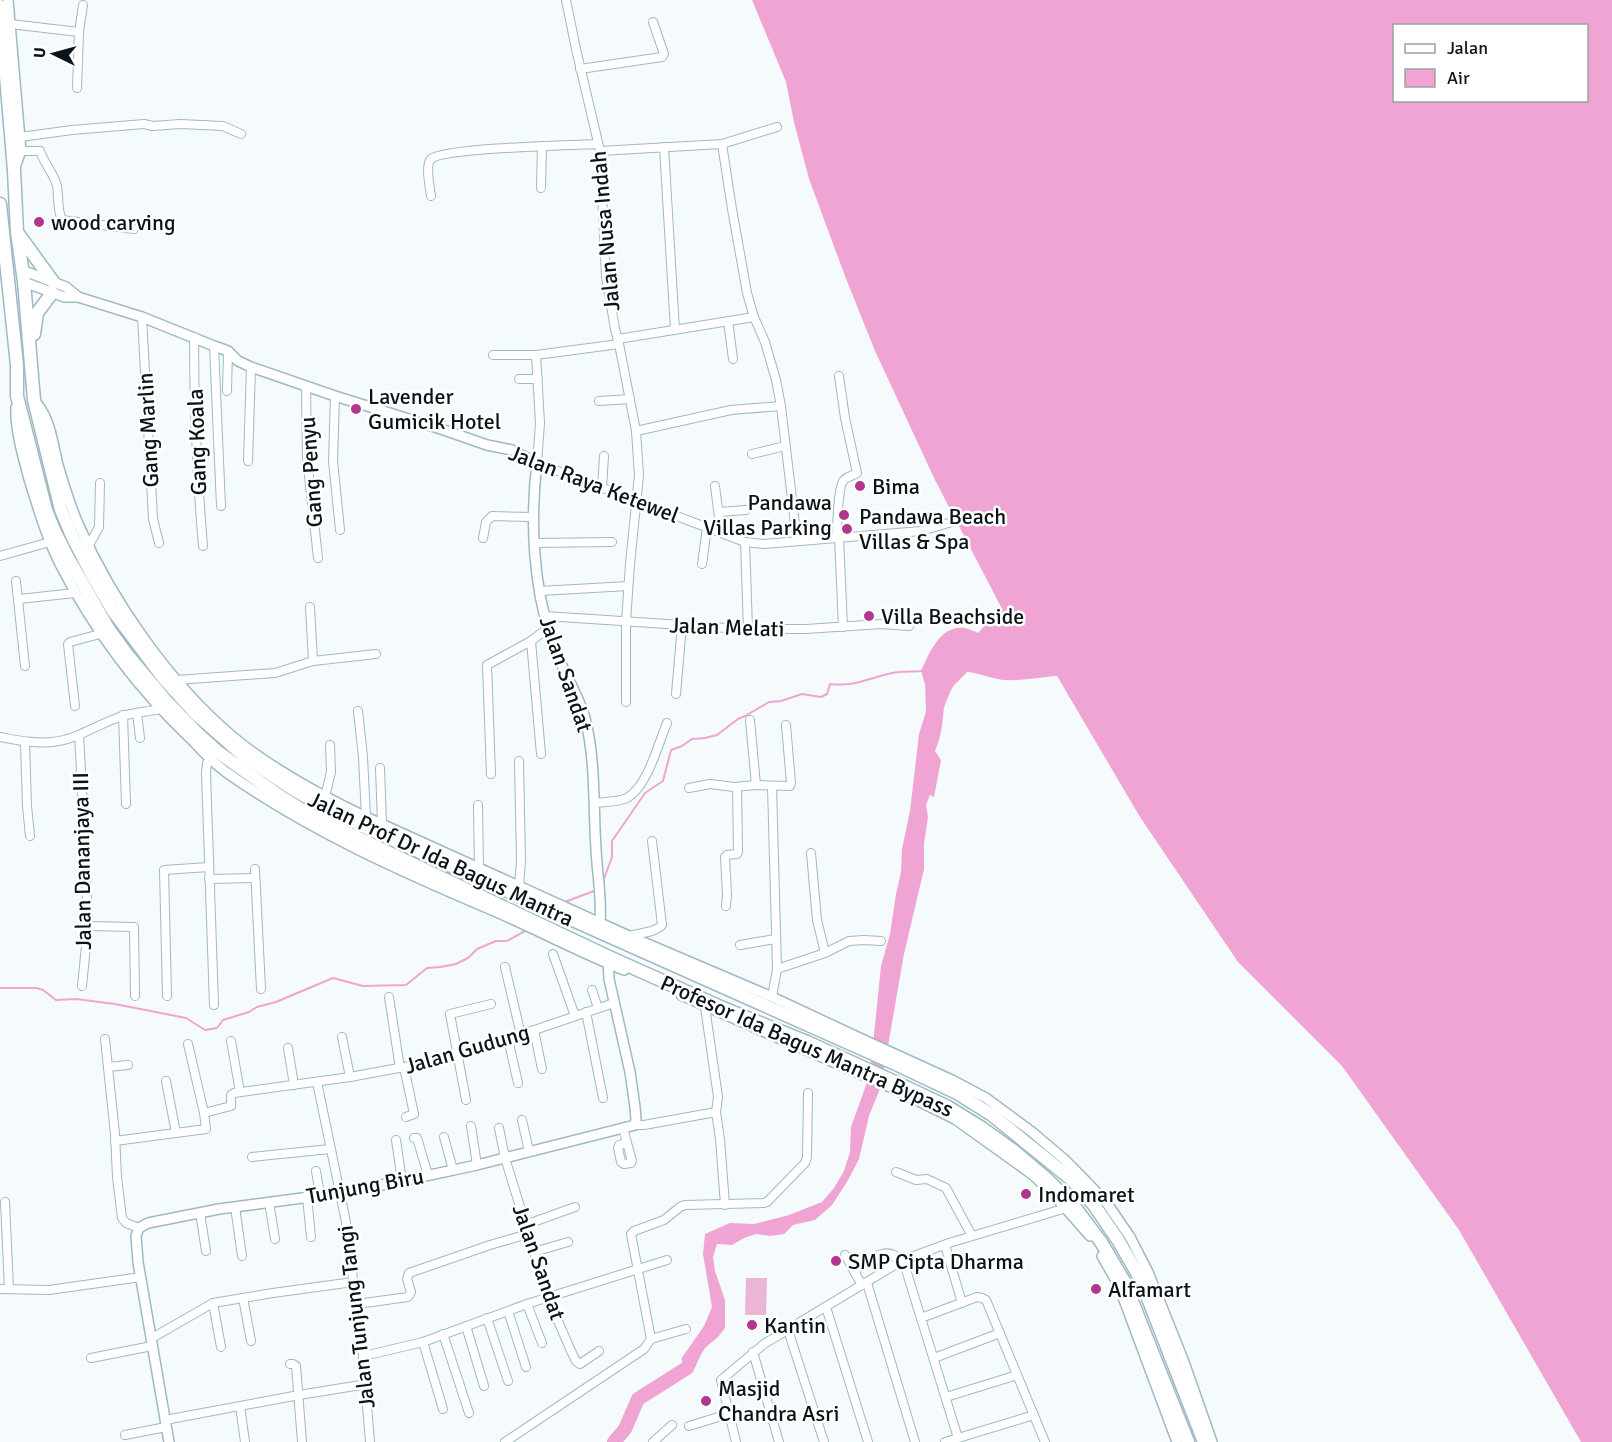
<svg xmlns="http://www.w3.org/2000/svg" width="1612" height="1442" font-family="Signika,sans-serif">
<style>
.green{fill:#ebb5d6}
.water{fill:#efa4d4;fill-rule:evenodd}
.lines{fill:none;stroke-linecap:round;stroke-linejoin:round}
.stream{stroke:#efa4d4;stroke-width:2}
.river{stroke:#efa4d4;stroke-width:14}
.minor-casing{stroke:#9dbac4;stroke-width:10}
.tertiary-casing{stroke:#9dbac4;stroke-width:12}
.trunk-casing{stroke:#9dbac4;stroke-width:15}
.minor{stroke:#fff;stroke-width:8}
.tertiary{stroke:#fff;stroke-width:9}
.trunk{stroke:#fff;stroke-width:12}
.poi-dot{fill:#af378d;stroke:#fff;stroke-width:2}
.labels{text-anchor:middle;dominant-baseline:central;stroke-width:5;stroke-linejoin:round;paint-order:stroke}
.poi-label{font-size:22px;fill:#091418;stroke:#fff;text-anchor:start}
.street-label{font-size:22px;fill:#091418;stroke:#fff}
</style>
<rect width="100%" height="100%" fill="#f5fbfd"/>
<path class="green" d="M 746,1278 L 767,1278 L 766,1315 L 745,1315 Z"/>
<path class="water" d="M 752,0 L 1612,0 L 1612,1442 L 1581,1442 L 1459,1230 L 1342,1066 L 1238,962 L 1140,817 L 1057,676 C 1042,677 1019,681 1005,680 C 991,679 980,673 967,672 C 963,677 954,684 951,690 C 949,695 945,704 944,708 C 942,724 942,735 935,751 L 941,760 L 934,797 L 930,795 L 926,805 L 928,817 L 924,844 L 924,869 L 904,954 L 881,1086 L 869,1116 L 859,1159 L 847,1182 L 832,1205 L 815,1220 L 793,1225 L 784,1234 L 770,1236 L 756,1234 L 744,1238 L 732,1245 L 717,1244 L 713,1257 L 715,1271 L 725,1300 L 725,1328 L 718,1337 L 706,1347 L 689,1371 L 681,1359 L 704,1326 L 712,1307 L 703,1254 L 705,1234 L 730,1223 L 754,1224 L 789,1215 L 822,1202 L 834,1188 L 844,1171 L 850,1152 L 851,1127 L 870,1074 L 881,966 L 890,934 L 896,894 L 901,872 L 902,849 L 910,811 L 919,734 L 926,712 L 925,684 L 921,671 C 929,654 940,624 965,628 C 969,629 974,631 978,633 L 1001,607 L 935,480 L 875,351 L 845,276 L 809,179 L 794,122 L 786,82 ZM 1394,26 L 1586,26 L 1586,100 L 1394,100 Z"/>
<g class="lines">
<g class="stream">
<path d="M 602,884 L 612,857 L 612,841 L 645,793 L 663,781 L 671,750 L 682,746 L 692,739 L 705,738 L 717,735 L 738,719 L 745,716 L 769,702 L 781,701 L 802,694 L 821,697 L 827,694 L 830,684 C 855,687 869,678 892,673 C 902,671 912,672 922,671"/>
<path d="M 562,903 L 594,891"/>
<path d="M 0,988 L 37,988 L 43,990 L 56,1000 L 76,999 L 115,1004 L 186,1018 L 205,1030 L 217,1028 L 223,1020 L 249,1012 L 257,1007 L 276,1002 L 333,978 L 363,986 L 406,985 L 427,968 L 440,967 L 456,964 L 468,958 L 477,949 L 496,941 L 507,941 L 527,930"/>
</g>
<path class="river" d="M 614,1442 L 625,1429 L 638,1399 L 687,1368 L 694,1353"/>
<defs>
<g id="minor">
<path d="M 566,0 L 576,49 L 600,151 L 606,276 L 615,329 L 619,344 L 636,431 L 639,475 L 630,564 L 626,622 L 626,702"/>
<path d="M 10,24 L 79,32 L 77,88"/>
<path d="M 79,32 L 83,5"/>
<path d="M 580,69 L 662,57 L 664,54 L 653,22"/>
<path d="M 20,137 L 72,130 L 144,124 L 153,126 L 180,124 L 223,126 L 241,134"/>
<path d="M 722,144 L 732,209 L 747,293 L 754,317 L 765,342 L 776,380 L 781,406 L 797,541"/>
<path d="M 664,147 L 675,330"/>
<path d="M 21,151 L 40,151 C 44,164 54,173 57,186 C 59,198 57,210 62,220 L 134,229"/>
<path d="M 600,151 L 722,144 L 777,127"/>
<path d="M 541,188 L 542,146"/>
<path d="M 431,196 C 430,188 425,165 431,159 C 443,148 574,145 598,144"/>
<path d="M 142,317 L 153,519 L 159,543"/>
<path d="M 728,321 L 733,359"/>
<path d="M 194,337 C 194,407 197,476 203,546"/>
<path d="M 618,339 L 754,317"/>
<path d="M 214,346 L 221,506"/>
<path d="M 493,355 L 536,355 L 619,344"/>
<path d="M 536,355 L 540,423 L 537,463 L 745,542 L 764,544 L 921,531 L 952,522"/>
<path d="M 519,379 L 538,379"/>
<path d="M 306,386 L 307,458 L 318,558"/>
<path d="M 227,391 L 228,351"/>
<path d="M 335,396 L 333,461 L 340,530"/>
<path d="M 599,401 L 630,399"/>
<path d="M 636,431 L 731,410 L 781,406"/>
<path d="M 752,454 L 785,446"/>
<path d="M 248,461 L 251,367"/>
<path d="M 715,486 L 721,533"/>
<path d="M 602,488 L 604,456"/>
<path d="M 719,512 L 746,510"/>
<path d="M 837,537 C 837,527 838,485 844,480 C 848,476 853,476 857,473 L 845,418 L 839,376"/>
<path d="M 839,537 L 843,627"/>
<path d="M 483,538 L 486,522 L 492,516 L 533,517"/>
<path d="M 745,542 L 748,629"/>
<path d="M 534,543 L 612,542"/>
<path d="M 88,547 L 99,527 L 100,483"/>
<path d="M 0,556 L 50,542"/>
<path d="M 702,564 L 707,528"/>
<path d="M 16,581 L 25,666"/>
<path d="M 540,591 L 628,586"/>
<path d="M 19,599 L 75,593"/>
<path d="M 310,607 L 313,661"/>
<path d="M 545,616 L 743,629 L 806,629 L 881,624 L 909,626"/>
<path d="M 531,641 L 541,754"/>
<path d="M 177,680 L 275,673 L 313,661 L 376,654"/>
<path d="M 676,694 L 682,625"/>
<path d="M 75,706 L 68,644 L 70,642 L 100,634"/>
<path d="M 358,711 L 363,757 L 366,817"/>
<path d="M 137,713 L 140,738"/>
<path d="M 123,715 L 126,804"/>
<path d="M 750,720 L 756,785"/>
<path d="M 79,735 L 84,824 L 88,926 L 82,986"/>
<path d="M 0,737 C 17,740 34,744 52,742 C 77,740 99,723 123,716 C 134,712 148,712 160,709"/>
<path d="M 25,742 L 27,806 L 30,836"/>
<path d="M 211,759 L 207,763 L 206,773 L 214,1005"/>
<path d="M 519,761 L 521,860 L 519,887"/>
<path d="M 380,768 L 382,824"/>
<path d="M 491,774 L 487,665 L 531,641 L 548,628"/>
<path d="M 772,786 L 777,969 L 772,997"/>
<path d="M 689,788 L 710,784 L 734,787 L 756,785 L 790,786 L 791,783 L 786,725"/>
<path d="M 325,797 L 331,772 L 330,745"/>
<path d="M 594,803 C 604,802 618,802 627,798 C 648,786 658,744 667,723"/>
<path d="M 478,805 L 479,868"/>
<path d="M 811,853 L 817,920 L 825,953"/>
<path d="M 255,869 L 261,989"/>
<path d="M 209,879 L 255,878"/>
<path d="M 726,906 L 727,895 L 725,857 L 727,855 L 737,854 L 738,852 L 737,787"/>
<path d="M 88,926 L 134,927 L 135,996"/>
<path d="M 629,936 L 652,931 L 660,927 L 662,925 L 652,841"/>
<path d="M 740,945 L 775,939"/>
<path d="M 553,954 L 575,1016"/>
<path d="M 505,967 L 521,1035"/>
<path d="M 777,969 L 825,953 L 849,941 L 864,940 L 881,941"/>
<path d="M 592,990 L 598,1008"/>
<path d="M 167,996 L 164,870 L 209,867"/>
<path d="M 389,997 L 400,1068"/>
<path d="M 705,1007 L 718,1097 L 716,1112 L 720,1139 L 725,1205"/>
<path d="M 586,1012 L 603,1098"/>
<path d="M 534,1030 L 542,1069"/>
<path d="M 342,1037 L 350,1077"/>
<path d="M 105,1039 L 115,1134 L 117,1177 L 122,1218 L 126,1223 L 139,1228"/>
<path d="M 508,1039 L 518,1083"/>
<path d="M 231,1041 L 240,1092"/>
<path d="M 288,1048 L 294,1085"/>
<path d="M 108,1067 L 128,1065"/>
<path d="M 404,1067 L 414,1114 L 406,1117"/>
<path d="M 166,1081 L 176,1133"/>
<path d="M 317,1082 L 346,1222 L 351,1266 L 360,1321 L 370,1442"/>
<path d="M 466,1100 L 450,1014 L 491,1004"/>
<path d="M 204,1113 L 231,1106 L 231,1095 L 234,1093 L 350,1077 L 404,1067 L 508,1039 L 614,1003"/>
<path d="M 522,1120 L 529,1151"/>
<path d="M 635,1125 L 644,1125 L 716,1112"/>
<path d="M 471,1126 L 477,1165"/>
<path d="M 499,1128 L 505,1158 L 548,1298 L 571,1351 L 576,1361 L 580,1364 L 599,1351"/>
<path d="M 623,1128 L 632,1161 L 631,1163 L 624,1164 L 621,1162 L 618,1148 L 619,1145 L 627,1143"/>
<path d="M 444,1137 L 453,1170"/>
<path d="M 414,1138 L 417,1138 L 428,1175"/>
<path d="M 396,1140 L 402,1181"/>
<path d="M 115,1141 L 206,1129 L 204,1113 L 188,1044"/>
<path d="M 252,1157 L 330,1149"/>
<path d="M 316,1171 L 320,1195"/>
<path d="M 896,1172 L 916,1180 L 927,1179 L 946,1188 L 972,1236"/>
<path d="M 307,1197 L 311,1237"/>
<path d="M 5,1202 L 9,1289"/>
<path d="M 269,1202 L 275,1239"/>
<path d="M 235,1207 L 242,1256"/>
<path d="M 200,1213 L 206,1251"/>
<path d="M 525,1225 L 575,1207"/>
<path d="M 945,1245 L 962,1303"/>
<path d="M 534,1252 L 568,1242"/>
<path d="M 845,1255 C 851,1264 856,1278 863,1285"/>
<path d="M 903,1260 L 958,1438"/>
<path d="M 856,1272 L 857,1267 C 869,1261 881,1249 894,1255 L 898,1263"/>
<path d="M 867,1283 L 915,1442"/>
<path d="M 0,1289 L 49,1290 L 141,1277"/>
<path d="M 243,1298 L 251,1341"/>
<path d="M 213,1303 L 221,1347"/>
<path d="M 357,1304 L 408,1297 L 411,1292 L 407,1279 L 409,1273 L 490,1245 L 528,1234"/>
<path d="M 527,1304 L 542,1343"/>
<path d="M 826,1307 L 868,1442"/>
<path d="M 508,1311 L 526,1367"/>
<path d="M 487,1318 L 508,1381"/>
<path d="M 921,1318 L 977,1297 L 982,1298 L 986,1300 L 1045,1442"/>
<path d="M 466,1326 L 484,1386"/>
<path d="M 788,1330 L 824,1442"/>
<path d="M 443,1334 L 469,1413"/>
<path d="M 152,1338 L 213,1303 L 273,1293 L 353,1282"/>
<path d="M 651,1339 L 631,1234 L 634,1231 L 664,1220 L 680,1207 L 685,1205 L 764,1203 L 767,1202 L 805,1163 L 807,1157 L 808,1093"/>
<path d="M 651,1339 L 686,1329"/>
<path d="M 423,1342 L 443,1409"/>
<path d="M 753,1352 L 779,1442"/>
<path d="M 364,1356 L 423,1342 L 527,1304 L 667,1260"/>
<path d="M 91,1358 L 152,1346"/>
<path d="M 934,1358 L 1000,1333"/>
<path d="M 290,1364 L 293,1364 L 296,1366 L 302,1442"/>
<path d="M 946,1397 L 1017,1375"/>
<path d="M 240,1406 L 245,1442"/>
<path d="M 165,1420 L 299,1395 L 367,1384"/>
<path d="M 689,1426 L 728,1414"/>
<path d="M 125,1435 L 166,1427"/>
<path d="M 505,1442 L 644,1349 L 651,1339"/>
<path d="M 653,1442 L 672,1425"/>
<path d="M 736,1442 L 721,1380 L 764,1344 L 903,1260 L 949,1243 L 1066,1208"/>
<path d="M 945,1442 L 1034,1415"/>
</g>
<g id="tertiary">
<path d="M 8,0 L 21,151 L 14,170"/>
<path d="M 22,270 L 66,287 L 78,297 L 142,317 L 214,346 L 228,351 L 238,361 L 251,367 L 335,396 L 441,429 L 487,445 L 512,450 L 537,463 C 530,519 533,584 551,639 C 559,666 577,690 585,718 C 596,761 593,805 596,849 C 597,873 602,897 600,922"/>
<path d="M 24,282 L 64,297 L 78,297"/>
<path d="M 38,405 C 51,422 53,445 58,465 C 64,485 70,506 79,526 C 113,602 169,683 233,737 C 273,770 320,795 366,817 L 629,936 L 772,997 L 864,1040 L 952,1080 L 986,1098 L 1032,1132 L 1065,1160 L 1106,1202 L 1130,1237 L 1148,1272 L 1184,1362 L 1212,1442"/>
<path d="M 16,407 C 15,431 23,456 29,479 C 38,508 46,536 60,564 C 94,630 139,690 193,741 C 203,752 214,763 226,772 C 308,830 400,871 492,910 C 536,929 579,952 624,970"/>
<path d="M 681,995 L 892,1088 L 955,1119 L 1033,1175 L 1053,1194 L 1090,1236"/>
<path d="M 1102,1256 L 1118,1284 L 1177,1442"/>
<path d="M 169,1442 L 138,1262 L 136,1236 L 139,1228 L 148,1223 L 219,1209 L 340,1193 L 402,1181 L 477,1165 L 635,1125 L 636,1120 L 635,1107 L 630,1072 L 609,979 L 608,959"/>
</g>
<g id="trunk">
<path d="M 0,6 L 14,170 L 17,232 L 24,282 L 34,400 L 61,510 L 72,536 L 92,575 L 113,611 L 164,679 L 197,715 L 245,757 L 291,788 L 326,808 L 373,831 L 898,1065 L 957,1093 L 992,1115 L 1071,1179 L 1094,1205 L 1118,1240 L 1140,1278 L 1204,1442"/>
<path d="M 0,204 L 17,365 L 17,396 L 46,510 L 54,530 L 67,556 L 108,628 L 126,653 L 167,702 L 198,734 L 218,752 L 281,797 L 309,814 L 385,851 L 609,957 L 723,1008 L 807,1042 L 893,1081 L 948,1107 L 982,1128 L 1014,1151 L 1047,1179 L 1074,1206 L 1101,1242 L 1124,1281 L 1188,1442"/>
<path d="M 19,235 L 54,283"/>
<path d="M 34,334 L 37,313 L 52,293"/>
</g>
</defs>
<use href="#minor" class="minor-casing"/>
<use href="#tertiary" class="tertiary-casing"/>
<use href="#trunk" class="trunk-casing"/>
<use href="#minor" class="minor"/>
<use href="#tertiary" class="tertiary"/>
<use href="#trunk" class="trunk"/>
</g>
<g class="poi-dot">
<circle cx="39" cy="222" r="6"/>
<circle cx="356" cy="409" r="6"/>
<circle cx="860" cy="486" r="6"/>
<circle cx="844" cy="515" r="6"/>
<circle cx="847" cy="529" r="6"/>
<circle cx="869" cy="616" r="6"/>
<circle cx="1026" cy="1194" r="6"/>
<circle cx="836" cy="1261" r="6"/>
<circle cx="1096" cy="1289" r="6"/>
<circle cx="752" cy="1325" r="6"/>
<circle cx="706" cy="1401" r="6"/>
</g>
<g class="labels">
<g class="poi-label">
<text x="51" y="222">wood carving</text>
<text x="368" y="396">Lavender<tspan x="368" dy="25">Gumicik Hotel</tspan></text>
<text x="872" y="486">Bima</text>
<text x="832" y="502" text-anchor="end">Pandawa<tspan x="832" dy="25">Villas Parking</tspan></text>
<text x="859" y="516">Pandawa Beach<tspan x="859" dy="25">Villas &amp; Spa</tspan></text>
<text x="881" y="616">Villa Beachside</text>
<text x="1038" y="1194">Indomaret</text>
<text x="848" y="1261">SMP Cipta Dharma</text>
<text x="1108" y="1289">Alfamart</text>
<text x="764" y="1325">Kantin</text>
<text x="718" y="1388">Masjid<tspan x="718" dy="25">Chandra Asri</tspan></text>
</g>
<g class="street-label">
<text transform="translate(605 231) rotate(-95)">Jalan Nusa Indah</text>
<text transform="translate(148 430) rotate(-93)">Gang Marlin</text>
<text transform="translate(197 442) rotate(-92)">Gang Koala</text>
<text transform="translate(311 472) rotate(-94)">Gang Penyu</text>
<text transform="translate(594 484) rotate(21)">Jalan Raya Ketewel</text>
<text transform="translate(727 627) rotate(2)">Jalan Melati</text>
<text transform="translate(566 674) rotate(71)">Jalan Sandat</text>
<text transform="translate(441 859) rotate(25)">Jalan Prof Dr Ida Bagus Mantra</text>
<text transform="translate(82 861) rotate(-91)">Jalan Dananjaya III</text>
<text transform="translate(807 1046) rotate(24)">Profesor Ida Bagus Mantra Bypass</text>
<text transform="translate(467 1049) rotate(-16)">Jalan Gudung</text>
<text transform="translate(365 1186) rotate(-10)">Tunjung Biru</text>
<text transform="translate(539 1262) rotate(71)">Jalan Sandat</text>
<text transform="translate(356 1317) rotate(-97)">Jalan Tunjung Tangi</text>
</g>
</g>
<rect x="1393" y="24" width="195" height="78" fill="#ffffff" stroke="#9da1a3" stroke-width="1.5"/>
<rect x="1405" y="44" width="30" height="9" fill="#ffffff" stroke="#9da1a3" stroke-width="1.5"/>
<text x="1447" y="54" font-size="18" fill="#091418">Jalan</text>
<rect x="1405" y="69" width="30" height="18" fill="#efa4d4" stroke="#9da1a3" stroke-width="1.5"/>
<text x="1447" y="84" font-size="18" fill="#091418">Air</text>
<g transform="translate(54 54) rotate(275)" stroke="#ffffff" stroke-width="4.5" paint-order="stroke">
<path d="M0-4.5L10 22L0 15L-10 22Z" fill="#091418"/>
<text y="-9" font-size="16" font-weight="bold" text-anchor="middle" fill="#091418">U</text>
</g>
</svg>
